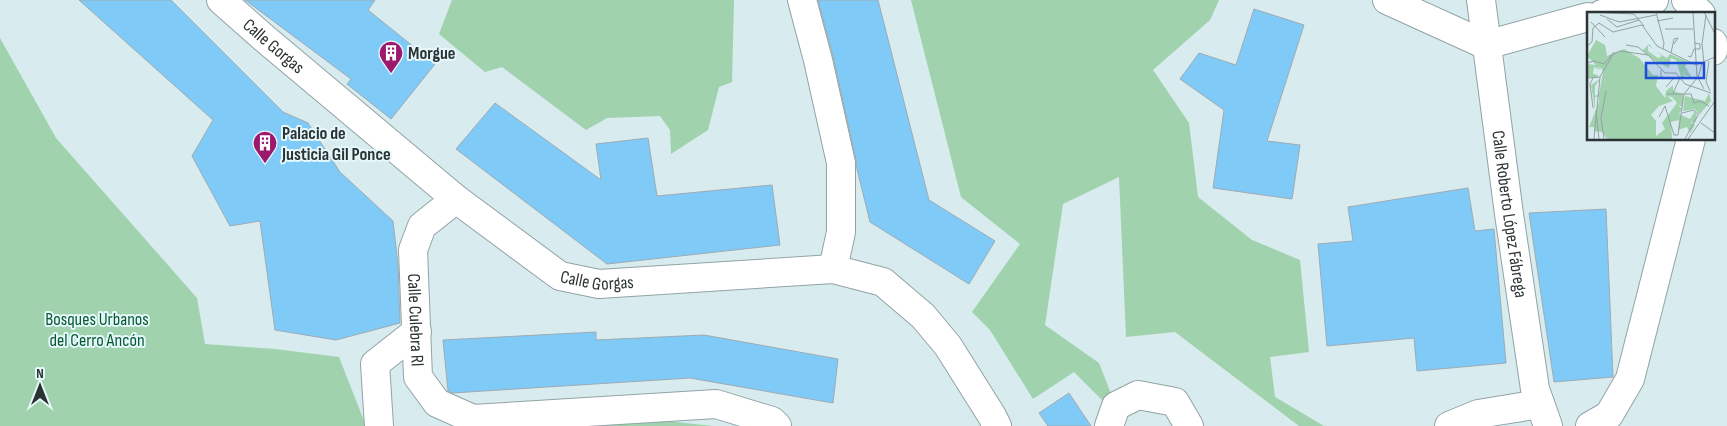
<svg xmlns="http://www.w3.org/2000/svg" width="1727" height="426" font-family="'Sofia Sans Condensed',sans-serif">
<style>
.green{fill:#9fd2ad}
.building{fill:#80caf7;stroke:#9dabb4}
.lines{fill:none;stroke-linecap:round;stroke-linejoin:round}
.minor-casing{stroke:#92a3a6;stroke-width:30}
.minor{stroke:#fff;stroke-width:28}
.labels{text-anchor:middle;dominant-baseline:central;stroke-width:4;stroke-linejoin:round;paint-order:stroke}
.street-label{font-size:18px;fill:#2c3334;stroke:#e5f8fc}
.poi-label{font-size:18px;font-weight:bold;fill:#2c3334;stroke:#e5f8fc;text-anchor:start}
.park-label{font-size:18px;fill:#08592e;stroke:#e5f8fc}
.inset-road{fill:none;stroke:#93a1a4;stroke-width:1}
.view{fill:#1d4ed8;fill-opacity:0.15;stroke:#1d4ed8;stroke-width:2.5}
.inset-edge{fill:none;stroke:#2c3334;stroke-width:2.5}
</style>
<rect width="100%" height="100%" fill="#d8ebee"/>
<g class="green">
<path d="M 452,0 L 734,0 L 732,82 L 719,87 L 708,130 L 671,154 L 670,130 L 660,116 L 607,118 L 586,130 L 502,67 L 485,72 L 439,34 Z"/>
<path d="M 911,0 L 1219,0 L 1210,20 L 1153,70 L 1189,123 L 1198,197 L 1252,240 L 1300,260 L 1309,352 L 1270,357 L 1275,397 L 1324,426 L 1299,426 L 1175,332 L 1126,337 L 1119,177 L 1063,204 L 1045,325 L 1099,363 L 1121,419 L 1074,372 L 1033,399 L 990,330 L 972,312 L 1020,244 L 961,197 Z"/>
<path d="M 0,38 L 56,138 L 197,298 L 205,344 L 275,349 L 339,357 L 366,426 L 0,426 Z"/>
<path d="M 648,419 L 713,426 L 504,426 Z"/>
</g>
<g class="building">
<path d="M 79,0 L 171,0 L 283,112 L 308,123 L 340,172 L 393,221 L 398,265 L 400,323 L 336,340 L 275,330 L 260,221 L 230,226 L 192,156 L 213,120 Z"/>
<path d="M 245,0 L 375,0 L 368,10 L 435,64 L 391,119 L 347,84 L 351,79 Z"/>
<path d="M 818,0 L 878,0 L 929,200 L 995,241 L 969,284 L 870,222 L 857,169 L 856,160 L 833,56 Z"/>
<path d="M 1254,9 L 1304,25 L 1267,141 L 1300,145 L 1292,199 L 1213,188 L 1224,110 L 1180,79 L 1199,53 L 1236,65 Z"/>
<path d="M 495,103 L 601,180 L 596,144 L 648,138 L 657,196 L 772,185 L 780,245 L 607,264 L 456,149 Z"/>
<path d="M 1468,188 L 1475,231 L 1494,229 L 1506,363 L 1417,371 L 1414,338 L 1327,346 L 1318,244 L 1353,241 L 1348,207 Z"/>
<path d="M 1606,209 L 1613,377 L 1554,382 L 1529,213 Z"/>
<path d="M 596,332 L 596,340 L 704,335 L 838,359 L 833,403 L 690,378 L 452,393 L 448,391 L 443,340 Z"/>
<path d="M 1069,393 L 1091,426 L 1048,426 L 1039,413 Z"/>
</g>
<g class="lines">
<defs>
<g id="minor">
<path id="s1" d="M 221,0 L 264,38 L 456,199 L 560,276 L 599,284 L 833,269 L 883,282 L 923,316 L 948,346 L 992,416 L 997,426"/>
<path d="M 802,0 L 818,60 L 841,163 L 841,232 L 833,269"/>
<path d="M 1387,0 L 1486,45 L 1588,17"/>
<path id="s2" d="M 1481,0 L 1509,214 L 1535,389 L 1548,426"/>
<path d="M 1686,0 L 1701,14"/>
<path d="M 1602,14 L 1654,0"/>
<path d="M 1713,43 L 1713,51"/>
<path id="s3" d="M 456,199 L 422,226 L 413,250 L 418,377 L 437,403 L 473,419 L 716,404 L 772,421 L 777,426"/>
<path d="M 379,426 L 375,364 L 417,331"/>
<path d="M 1109,426 L 1116,406 L 1138,395 L 1175,402 L 1189,426"/>
<path d="M 1449,426 L 1478,414 L 1540,404"/>
<path d="M 1590,426 L 1609,415 L 1630,379 L 1691,139"/>
</g>
</defs>
<use href="#minor" class="minor-casing"/>
<use href="#minor" class="minor"/>
</g>
<defs>
<symbol id="building-pin" viewBox="-11 -11 22 30"><path d="M0 17L-7.5 6A9.5 9.5 0 1 1 7.5 6Z" fill="#9c1a6d" stroke="#e5f8fc"/><path d="M-4-6H4V6H1V3H-1V6H-4ZM-2.5-4.3h1.7v1.8h-1.7ZM.8-4.3h1.7v1.8H.8ZM-2.5-1h1.7V.8h-1.7ZM.8-1h1.7V.8H.8Z" fill="#fff"/></symbol>
</defs>
<g fill-rule="evenodd">
<use href="#building-pin" x="377" y="39" width="28" height="38"/>
<use href="#building-pin" x="251" y="129" width="28" height="38"/>
</g>
<g class="labels">
<g class="street-label">
<text stroke="none"><textPath href="#s1" startOffset="70">Calle Gorgas</textPath></text>
<text stroke="none"><textPath href="#s2" startOffset="216">Calle Roberto López Fábrega</textPath></text>
<text stroke="none"><textPath href="#s1" startOffset="475">Calle Gorgas</textPath></text>
<text stroke="none"><textPath href="#s3" startOffset="139">Calle Culebra Rl</textPath></text>
</g>
<g class="poi-label">
<text x="408" y="53">Morgue</text>
<text x="282" y="133">Palacio de<tspan x="282" dy="21">Justicia Gil Ponce</tspan></text>
</g>
<g class="park-label">
<text x="97" y="319">Bosques Urbanos<tspan x="97" dy="21">del Cerro Ancón</tspan></text>
</g>
</g>
<g transform="translate(1587 12)">
<rect width="128" height="128" fill="#d8ebee"/>
<path d="M 9,28 L 18,33 L 20,44 L 37,37 L 52,46 L 66,63 L 71,63 L 69,74 L 78,86 L 79,79 L 86,73 L 86,79 L 96,82 L 96,95 L 91,93 L 95,97 L 92,102 L 103,107 L 108,99 L 110,106 L 108,111 L 103,110 L 108,113 L 103,121 L 100,115 L 91,118 L 92,108 L 84,110 L 85,127 L 20,127 L 15,120 L 7,119 L 7,115 L 2,115 L 12,90 L 12,85 L 8,85 L 8,98 L 4,73 L 13,67 L 8,74 L 8,84 L 12,82 L 16,61 L 15,57 L 10,54 L 14,58 L 7,55 L 6,62 L 11,63 L 10,66 L 0,65 L 0,52 L 9,53 L 0,44 ZM 80,84 L 85,85 L 90,91 L 75,111 L 78,117 L 69,124 L 69,109 L 64,103 L 72,94 L 86,89 ZM 62,32 L 66,37 L 61,33 L 61,39 L 71,46 L 75,44 L 68,39 L 80,46 L 83,42 L 101,50 L 98,54 L 105,66 L 97,63 L 96,57 L 97,65 L 94,65 L 89,48 L 84,46 L 82,56 L 66,48 L 56,38 ZM 122,81 L 124,89 L 112,103 L 108,97 L 96,99 L 98,84 L 118,89 Z" fill="#9fd2ad" fill-rule="evenodd"/>
<path class="inset-road" d="M 1,0 L 47,2 L 57,14M 69,0 L 77,31 L 76,37M 106,0 L 110,64 L 117,77M 117,0 L 128,22M 13,3 L 32,10 L 69,3M 20,7 L 30,15 L 52,8M 70,9 L 86,6M 4,10 L 18,25M 78,17 L 106,17M 39,33 L 51,35 L 61,43M 0,34 L 5,30 L 6,16 L 12,11 L 26,20 L 55,13 L 70,34 L 109,53 L 128,45M 84,41 L 87,27 L 91,26 L 87,32M 101,44 L 104,45 L 107,37 L 113,37 L 113,32 L 107,31M 122,49 L 119,70 L 123,79M 0,51 L 7,49 L 17,52 L 27,40M 117,51 L 115,32 L 119,3M 74,58 L 74,65 L 86,67 L 79,75M 0,66 L 13,65 L 26,42 L 33,39 L 61,43 L 78,61 L 89,61 L 98,72 L 124,81M 6,66 L 3,72 L 6,96M 111,66 L 115,51M 86,81 L 93,66M 80,82 L 104,82 L 107,91 L 113,89 L 122,94M 9,99 L 12,127M 95,101 L 107,98 L 111,103 L 98,127M 72,105 L 78,94 L 87,123 L 91,123 L 97,82 L 111,65M 114,111 L 128,121M 7,127 L 13,65M 17,127 L 14,106 L 19,79M 101,127 L 128,89"/>
<path class="view" d="M 59,51 L 117,51 L 117,66 L 59,66 Z"/>
<rect width="128" height="128" class="inset-edge"/>
</g>
<g transform="translate(40 386)" stroke="#e5f8fc" stroke-width="4" paint-order="stroke">
<path d="M0-4L9 19L0 12L-9 19Z" fill="#2c3334"/>
<text y="-8" font-size="14" font-weight="bold" text-anchor="middle" fill="#2c3334">N</text>
</g>
</svg>
